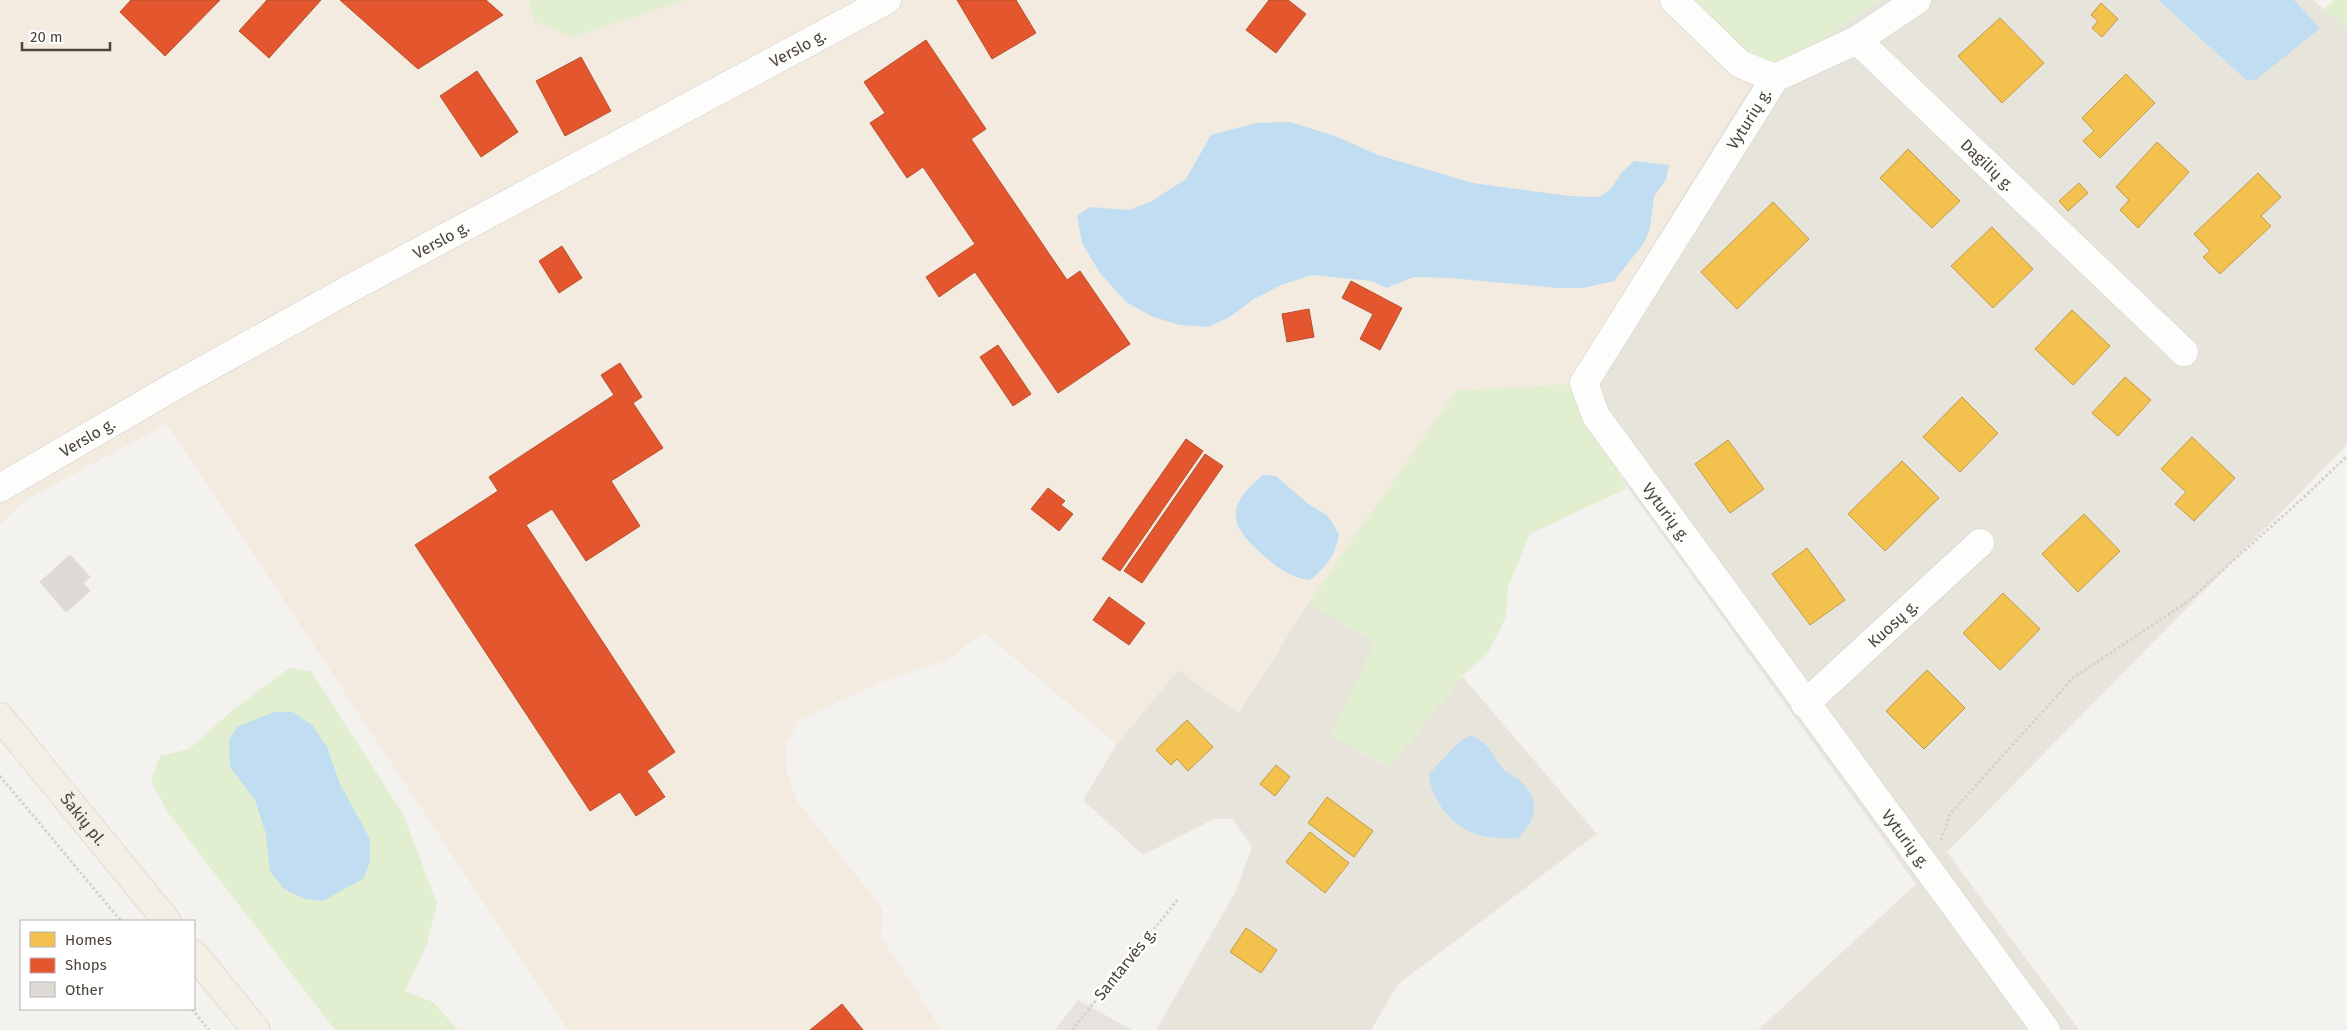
<svg xmlns="http://www.w3.org/2000/svg" width="2347" height="1030" font-family="'Fira Sans',sans-serif">
<style>
.residential{fill:#e7e4dc}
.commercial{fill:#f3ebdf}
.industrial{fill:#e6e2de}
.green{fill:#e1eecf}
.water{fill:#c0ddf1}
.homes{fill:#f2c14e;stroke:#c09c48}
.shops{fill:#e4572e;stroke:#b65131}
.building{fill:#dedbd6;stroke:#dcd9d4}
.lines{fill:none;stroke-linecap:round;stroke-linejoin:round}
.minor-casing{stroke:#d2d0cb;stroke-width:29}
.primary-casing{stroke:#d6cebb;stroke-width:29}
.path{stroke:#d3d2cc;stroke-width:3;stroke-dasharray:2.5 2.5;stroke-linecap:butt}
.minor{stroke:#fdfdfc;stroke-width:28}
.primary{stroke:#f2efe6;stroke-width:28}
.labels{text-anchor:middle;dominant-baseline:central;stroke-width:5;stroke-linejoin:round;paint-order:stroke}
.street-label{font-size:16px;fill:#4b4439;stroke:#fff}
</style>
<rect width="100%" height="100%" fill="#f4f2ee"/>
<g class="residential">
<path d="M 1882,0 L 2158,0 L 2246,80 L 2320,28 L 2294,0 L 2313,0 L 2347,28 L 2347,445 L 1947,852 L 2079,1030 L 1758,1030 L 1916,884 L 1628,488 L 1571,384 L 1587,351 L 1751,85 Z"/>
<path d="M 1309,602 L 1375,643 L 1330,736 L 1390,767 L 1462,676 L 1597,834 L 1398,984 L 1371,1030 L 1156,1030 L 1236,891 L 1252,847 L 1233,819 L 1214,819 L 1143,855 L 1083,800 L 1117,744 L 1178,670 L 1239,713 Z"/>
</g>
<path class="commercial" d="M 0,0 L 528,0 L 530,5 L 622,19 L 688,0 L 1659,0 L 1751,85 L 1587,351 L 1571,384 L 1456,391 L 1309,602 L 1239,713 L 1178,670 L 1117,744 L 983,632 L 948,660 L 879,683 L 799,720 L 786,745 L 787,773 L 797,801 L 883,909 L 881,937 L 942,1030 L 568,1030 L 167,424 L 27,499 L 0,524 Z"/>
<path class="industrial" d="M 1078,1000 L 1132,1030 L 1055,1030 Z"/>
<g class="green">
<path d="M 528,0 L 687,0 L 572,37 L 535,22 Z"/>
<path d="M 1659,0 L 1882,0 L 1751,85 Z"/>
<path d="M 2334,0 L 2347,0 L 2347,28 L 2323,10 Z"/>
<path d="M 1571,384 L 1627,488 L 1530,534 L 1508,588 L 1506,618 L 1488,653 L 1462,676 L 1390,767 L 1330,736 L 1375,643 L 1309,602 L 1456,391 Z"/>
<path d="M 289,668 L 311,671 L 403,814 L 437,903 L 427,944 L 405,991 L 433,1002 L 458,1030 L 335,1030 L 168,813 L 151,781 L 160,756 L 189,749 L 234,709 Z"/>
</g>
<g class="water">
<path d="M 2158,0 L 2294,0 L 2320,28 L 2256,80 L 2246,80 Z"/>
<path d="M 1290,122 L 1335,136 L 1378,155 L 1473,183 L 1569,196 L 1599,197 L 1612,188 L 1621,173 L 1634,161 L 1669,165 L 1666,180 L 1654,196 L 1650,228 L 1644,243 L 1614,281 L 1583,288 L 1558,288 L 1450,278 L 1414,277 L 1387,288 L 1372,281 L 1312,275 L 1281,285 L 1254,299 L 1228,318 L 1208,327 L 1179,325 L 1151,316 L 1126,302 L 1100,273 L 1082,243 L 1077,216 L 1090,207 L 1129,210 L 1152,201 L 1186,179 L 1211,135 L 1256,123 Z"/>
<path d="M 1263,475 L 1276,476 L 1307,503 L 1328,516 L 1339,534 C 1336,555 1326,567 1310,580 C 1291,578 1278,568 1263,555 C 1228,524 1225,507 1263,475 Z"/>
<path d="M 274,712 L 293,712 L 312,725 L 327,747 L 340,784 L 370,839 L 370,861 L 364,878 L 323,901 L 305,899 L 284,889 L 270,871 L 266,834 L 255,800 L 230,767 L 229,740 L 237,727 Z"/>
<path d="M 1471,735 C 1492,746 1489,751 1502,768 C 1506,773 1513,775 1518,779 C 1541,799 1538,818 1518,838 C 1505,839 1491,838 1479,835 C 1454,829 1430,799 1429,774 L 1459,742 Z"/>
</g>
<g class="homes">
<path d="M 2101,3 L 2118,19 L 2102,37 L 2092,28 L 2098,21 L 2091,15 Z"/>
<path d="M 2000,18 L 2044,63 L 2002,103 L 1958,56 Z"/>
<path d="M 2126,74 L 2155,103 L 2100,158 L 2083,141 L 2094,131 L 2082,118 Z"/>
<path d="M 2157,142 L 2189,172 L 2138,228 L 2120,210 L 2129,200 L 2116,187 Z"/>
<path d="M 1908,149 L 1960,201 L 1932,228 L 1880,178 Z"/>
<path d="M 2258,173 L 2281,197 L 2261,216 L 2271,226 L 2220,274 L 2203,257 L 2210,251 L 2194,234 Z"/>
<path d="M 2079,183 L 2088,193 L 2068,211 L 2059,201 Z"/>
<path d="M 1773,202 L 1809,239 L 1737,309 L 1701,272 Z"/>
<path d="M 1992,227 L 2033,269 L 1993,308 L 1951,266 Z"/>
<path d="M 2072,310 L 2110,346 L 2073,385 L 2035,349 Z"/>
<path d="M 2125,377 L 2151,400 L 2118,436 L 2092,413 Z"/>
<path d="M 1962,397 L 1998,433 L 1960,472 L 1923,437 Z"/>
<path d="M 2192,437 L 2235,478 L 2194,521 L 2175,504 L 2186,492 L 2161,469 Z"/>
<path d="M 1728,440 L 1764,489 L 1730,513 L 1695,464 Z"/>
<path d="M 1902,461 L 1939,498 L 1885,551 L 1848,514 Z"/>
<path d="M 2084,514 L 2120,551 L 2078,592 L 2042,554 Z"/>
<path d="M 1807,548 L 1845,600 L 1810,625 L 1772,574 Z"/>
<path d="M 2003,593 L 2040,629 L 2000,670 L 1963,633 Z"/>
<path d="M 1927,670 L 1965,708 L 1924,749 L 1886,711 Z"/>
<path d="M 1187,720 L 1213,747 L 1188,771 L 1177,759 L 1171,765 L 1156,750 Z"/>
<path d="M 1276,765 L 1290,777 L 1275,796 L 1260,784 Z"/>
<path d="M 1327,797 L 1373,831 L 1354,857 L 1308,823 Z"/>
<path d="M 1310,832 L 1349,863 L 1325,893 L 1286,862 Z"/>
<path d="M 1246,928 L 1277,950 L 1261,973 L 1230,952 Z"/>
</g>
<g class="shops">
<path d="M 131,0 L 220,0 L 165,56 L 120,12 Z"/>
<path d="M 267,0 L 321,0 L 269,58 L 239,31 Z"/>
<path d="M 340,0 L 486,0 L 503,15 L 418,69 Z"/>
<path d="M 957,0 L 1016,0 L 1036,33 L 992,59 Z"/>
<path d="M 1269,0 L 1288,0 L 1306,14 L 1276,53 L 1246,30 Z"/>
<path d="M 926,40 L 986,129 L 971,139 L 1067,280 L 1080,271 L 1130,344 L 1058,393 L 975,272 L 939,297 L 926,277 L 975,244 L 923,167 L 907,178 L 870,123 L 885,113 L 864,82 Z"/>
<path d="M 581,57 L 611,111 L 565,136 L 536,81 Z"/>
<path d="M 477,71 L 518,132 L 481,157 L 440,96 Z"/>
<path d="M 562,246 L 582,278 L 559,293 L 539,261 Z"/>
<path d="M 1351,281 L 1402,308 L 1380,350 L 1360,339 L 1373,314 L 1342,298 Z"/>
<path d="M 1309,309 L 1314,337 L 1287,342 L 1282,314 Z"/>
<path d="M 998,345 L 1031,394 L 1013,406 L 980,357 Z"/>
<path d="M 620,363 L 642,397 L 633,403 L 663,448 L 611,481 L 640,526 L 586,561 L 552,509 L 526,525 L 675,752 L 647,771 L 665,797 L 636,816 L 620,792 L 590,811 L 415,545 L 498,491 L 489,477 L 614,395 L 601,375 Z"/>
<path d="M 1186,439 L 1203,451 L 1120,571 L 1102,559 Z"/>
<path d="M 1205,454 L 1223,466 L 1142,583 L 1124,571 Z"/>
<path d="M 1048,488 L 1065,501 L 1061,505 L 1073,514 L 1059,531 L 1031,509 Z"/>
<path d="M 1109,597 L 1145,623 L 1129,645 L 1093,620 Z"/>
<path d="M 842,1004 L 863,1030 L 810,1030 Z"/>
</g>
<path class="building" d="M 70,555 L 90,577 L 83,583 L 90,591 L 66,612 L 40,582 Z"/>
<g class="lines">
<defs>
<g id="minor">
<path d="M 1674,0 L 1740,64 L 1775,78"/>
<path d="M 1857,40 L 1917,0"/>
<path id="s1" d="M 1775,78 L 1584,383 L 1596,416 L 2046,1030"/>
<path id="s2" d="M 1775,78 L 1857,40 L 2184,352"/>
<path id="s3" d="M 0,488 L 173,387 L 351,288 L 887,0"/>
<path id="s4" d="M 1805,704 L 1980,543"/>
</g>
<g id="primary">
<path id="s5" d="M 0,717 L 167,921"/>
<path d="M 194,954 L 256,1030"/>
</g>
</defs>
<use href="#minor" class="minor-casing"/>
<use href="#primary" class="primary-casing"/>
<g class="path">
<path d="M 0,776 L 121,921"/>
<path d="M 1941,840 L 1950,814 L 2073,678 L 2187,602 L 2302,499 L 2347,456"/>
<path d="M 192,1009 L 209,1030"/>
<path d="M 1072,1030 L 1179,898"/>
</g>
<use href="#minor" class="minor"/>
<use href="#primary" class="primary"/>
</g>
<g class="labels">
<g class="street-label">
<text stroke="none"><textPath href="#s3" startOffset="911">Verslo g.</textPath></text>
<text transform="translate(1749 119) rotate(-58)">Vyturių g.</text>
<text stroke="none"><textPath href="#s2" startOffset="271">Dagilių g.</textPath></text>
<text stroke="none"><textPath href="#s3" startOffset="506">Verslo g.</textPath></text>
<text stroke="none"><textPath href="#s3" startOffset="101">Verslo g.</textPath></text>
<text stroke="none"><textPath href="#s1" startOffset="514">Vyturių g.</textPath></text>
<text stroke="none"><textPath href="#s4" startOffset="119">Kuosų g.</textPath></text>
<text stroke="none"><textPath href="#s5" startOffset="132">Šakių pl.</textPath></text>
<text stroke="none"><textPath href="#s1" startOffset="919">Vyturių g.</textPath></text>
<text transform="translate(1125 964) rotate(-51)">Santarvės g.</text>
</g>
</g>
<rect x="20" y="920" width="175" height="90" fill="#ffffff" stroke="#b7b4b0"/>
<rect x="30" y="932" width="25" height="15" fill="#f2c14e" stroke="#b7b4b0"/>
<text x="65" y="945" font-size="15" fill="#4b4439">Homes</text>
<rect x="30" y="958" width="25" height="15" fill="#e4572e" stroke="#b7b4b0"/>
<text x="65" y="970" font-size="15" fill="#4b4439">Shops</text>
<rect x="30" y="982" width="25" height="15" fill="#dedbd6" stroke="#b7b4b0"/>
<text x="65" y="995" font-size="15" fill="#4b4439">Other</text>
<path d="M22 42v8h88v-8" fill="none" stroke="#4b4439" stroke-width="2.5"/>
<text x="30" y="42" font-size="15" fill="#4b4439" stroke="#ffffff" stroke-width="4" paint-order="stroke">20 m</text>
</svg>
